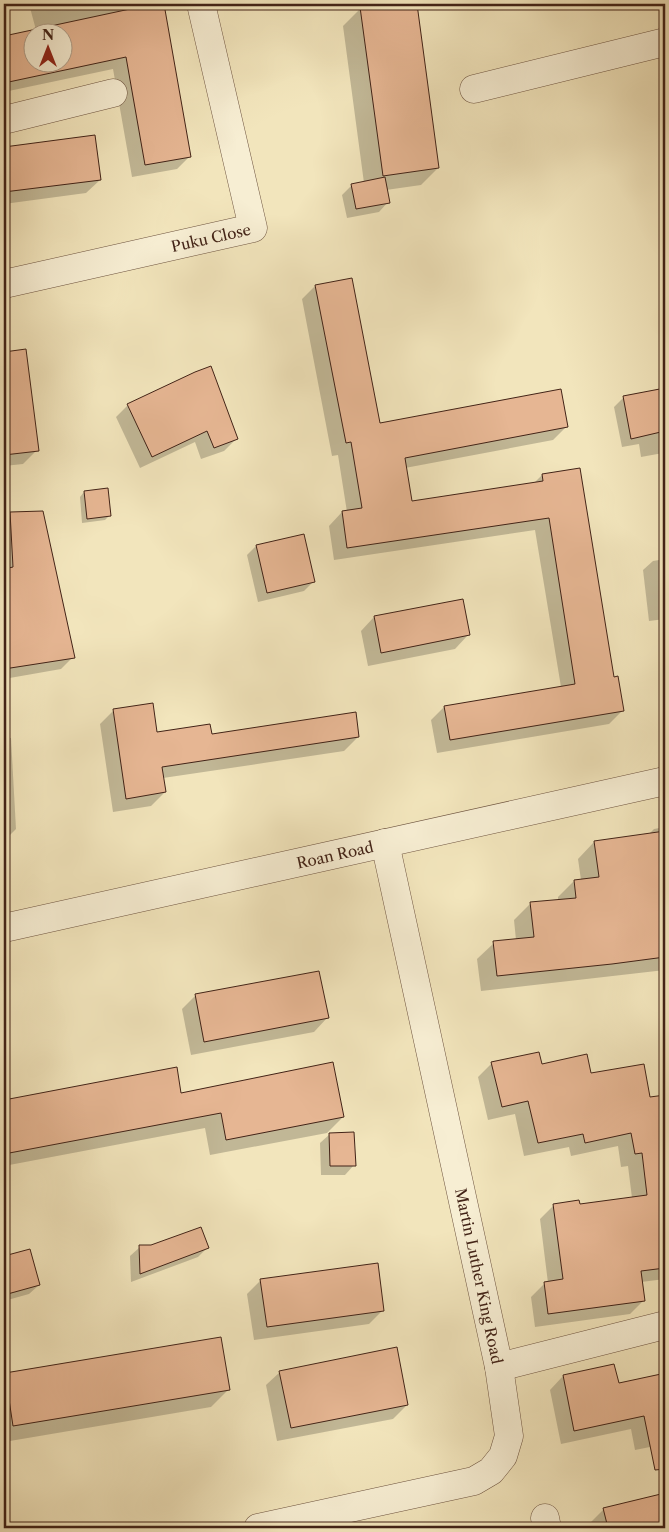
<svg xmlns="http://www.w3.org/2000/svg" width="669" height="1532" font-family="'Libre Caslon Text',serif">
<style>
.shadow{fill:#0003;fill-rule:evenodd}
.building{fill:#e6b693;stroke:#422317;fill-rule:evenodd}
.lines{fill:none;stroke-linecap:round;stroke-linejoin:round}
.minor-casing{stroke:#6e5440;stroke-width:29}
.minor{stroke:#f7eed3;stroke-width:28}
.labels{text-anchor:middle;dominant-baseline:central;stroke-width:4.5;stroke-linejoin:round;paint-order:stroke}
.street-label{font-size:15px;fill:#422317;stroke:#f7eed3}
</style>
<rect width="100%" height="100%" fill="#f2e5bc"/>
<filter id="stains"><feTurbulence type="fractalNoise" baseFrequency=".004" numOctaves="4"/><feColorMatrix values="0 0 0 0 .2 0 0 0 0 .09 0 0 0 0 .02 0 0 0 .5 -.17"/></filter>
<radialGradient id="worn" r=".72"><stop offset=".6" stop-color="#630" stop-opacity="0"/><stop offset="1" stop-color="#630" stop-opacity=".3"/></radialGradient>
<g class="shadow">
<path d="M 29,4 L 117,4 L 118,7 L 135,4 L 163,4 L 190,156 L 177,169 L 132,177 L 113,69 L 4,92 L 4,37 L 36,30 ZM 32,32 L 62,32 L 62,62 L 32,62 Z"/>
<path d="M 395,4 L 416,4 L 438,168 L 421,185 L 386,190 L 388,202 L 379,212 L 347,218 L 342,195 L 352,185 L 364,183 L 343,26 L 361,8 Z"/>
<path d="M 94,137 L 100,180 L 86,193 L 4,204 L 4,148 Z"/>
<path d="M 315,286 L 379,425 L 567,426 L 553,440 L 405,468 L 411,502 L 533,484 L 542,475 L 622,711 L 609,724 L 437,753 L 431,720 L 444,707 L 561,687 L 535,530 L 334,560 L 329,526 L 342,512 L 347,512 L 338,455 L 332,456 L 302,299 Z"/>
<path d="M 25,351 L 37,450 L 23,464 L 4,466 L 4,353 Z"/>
<path d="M 665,390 L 665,451 L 663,453 L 641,457 L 639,444 L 622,447 L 614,407 L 624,397 Z"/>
<path d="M 128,405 L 236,439 L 224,451 L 201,459 L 195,442 L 140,468 L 116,417 Z"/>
<path d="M 84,492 L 109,516 L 105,520 L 82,523 L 80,497 Z"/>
<path d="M 42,512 L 73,657 L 61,669 L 4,679 L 4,514 Z"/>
<path d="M 256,546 L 313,582 L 304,591 L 258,602 L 247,555 Z"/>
<path d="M 665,559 L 665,619 L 649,621 L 643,570 L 653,561 Z"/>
<path d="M 374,617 L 468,635 L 455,649 L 368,666 L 361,631 Z"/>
<path d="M 114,710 L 156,734 L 358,737 L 344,751 L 163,778 L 165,792 L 151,806 L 113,812 L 100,724 Z"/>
<path d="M 4,738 L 11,738 L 16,829 L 4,841 Z"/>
<path d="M 665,827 L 665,970 L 481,991 L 477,959 L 494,943 L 516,940 L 514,920 L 530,904 L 558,901 L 558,897 L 574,881 L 581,880 L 578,859 L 594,842 L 648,835 L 654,829 Z"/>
<path d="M 196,995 L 327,1018 L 314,1032 L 191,1055 L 182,1009 Z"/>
<path d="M 492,1063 L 541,1065 L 590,1074 L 649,1098 L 665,1096 L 665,1279 L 641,1282 L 644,1300 L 630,1314 L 535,1327 L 531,1297 L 545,1283 L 548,1283 L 540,1219 L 554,1205 L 579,1206 L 632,1198 L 628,1166 L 621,1167 L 618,1146 L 571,1156 L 569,1147 L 524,1156 L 515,1114 L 488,1120 L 478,1077 Z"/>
<path d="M 176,1069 L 180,1094 L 343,1117 L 327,1133 L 210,1155 L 205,1128 L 4,1166 L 4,1101 Z"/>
<path d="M 330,1134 L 354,1165 L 345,1175 L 321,1175 L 320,1143 Z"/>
<path d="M 140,1247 L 208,1247 L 198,1257 L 131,1282 L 130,1256 Z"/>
<path d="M 29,1250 L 39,1285 L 29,1294 L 4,1301 L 4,1257 Z"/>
<path d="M 261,1280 L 383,1310 L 369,1324 L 254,1340 L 247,1294 Z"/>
<path d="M 220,1339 L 228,1390 L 211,1407 L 4,1442 L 4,1376 L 5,1374 Z"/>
<path d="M 280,1372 L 407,1405 L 393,1419 L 277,1441 L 266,1385 Z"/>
<path d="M 563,1376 L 665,1393 L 665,1444 L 635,1450 L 631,1429 L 561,1444 L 550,1390 Z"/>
<path d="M 665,1495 L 665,1528 L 591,1528 L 590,1523 L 604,1509 Z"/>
</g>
<g class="building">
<path d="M 129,4 L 164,4 L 191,157 L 145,165 L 126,57 L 4,83 L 4,36 L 130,9 ZM 32,32 L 62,32 L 62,62 L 32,62 Z"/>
<path d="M 386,4 L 417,4 L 439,168 L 383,176 L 360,7 Z"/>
<path d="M 95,135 L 101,180 L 4,192 L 4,147 Z"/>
<path d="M 385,177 L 390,203 L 356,209 L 351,184 Z"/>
<path d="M 352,278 L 380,423 L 561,389 L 568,427 L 405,458 L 412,501 L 543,481 L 542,474 L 580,468 L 614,677 L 618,676 L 624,711 L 450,740 L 444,706 L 575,684 L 549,518 L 347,548 L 342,511 L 362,508 L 351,442 L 346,443 L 315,285 Z"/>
<path d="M 26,349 L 39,451 L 4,455 L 4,352 Z"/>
<path d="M 211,366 L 238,439 L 214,448 L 207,431 L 152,457 L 127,404 L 195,372 Z"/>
<path d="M 665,388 L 665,431 L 631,439 L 623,396 Z"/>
<path d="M 108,488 L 111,516 L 87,519 L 84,491 Z"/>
<path d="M 43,511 L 75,658 L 4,669 L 4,569 L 13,567 L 10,512 Z"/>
<path d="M 304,534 L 315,582 L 267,593 L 256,545 Z"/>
<path d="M 463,599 L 470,635 L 381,653 L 374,616 Z"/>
<path d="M 153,703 L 157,732 L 210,724 L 212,734 L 356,712 L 359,737 L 162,767 L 166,792 L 126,799 L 113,709 Z"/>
<path d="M 665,831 L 665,957 L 612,964 L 497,976 L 493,941 L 534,937 L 530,902 L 576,898 L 574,880 L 599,877 L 594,841 Z"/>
<path d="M 319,971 L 329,1018 L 204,1042 L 195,994 Z"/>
<path d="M 539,1052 L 542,1064 L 587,1054 L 591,1073 L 644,1064 L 650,1097 L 665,1095 L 665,1268 L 641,1271 L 645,1301 L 548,1314 L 544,1282 L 563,1279 L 553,1204 L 579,1200 L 580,1204 L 647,1195 L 642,1153 L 635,1154 L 631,1133 L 585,1143 L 583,1134 L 538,1143 L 528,1101 L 502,1107 L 491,1062 Z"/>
<path d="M 333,1062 L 344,1117 L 226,1140 L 221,1113 L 4,1154 L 4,1100 L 177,1067 L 181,1093 Z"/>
<path d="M 354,1132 L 356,1166 L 330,1166 L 329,1133 Z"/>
<path d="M 201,1227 L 209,1248 L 140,1274 L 139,1245 L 151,1245 Z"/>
<path d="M 30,1249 L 40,1285 L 4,1295 L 4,1256 Z"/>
<path d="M 378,1263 L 384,1311 L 267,1327 L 260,1279 Z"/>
<path d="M 221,1337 L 230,1390 L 13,1426 L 5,1373 Z"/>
<path d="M 397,1347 L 408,1405 L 291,1428 L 279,1371 Z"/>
<path d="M 614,1364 L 619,1383 L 661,1374 L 665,1398 L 665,1469 L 655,1470 L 644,1416 L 574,1431 L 563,1375 Z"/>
<path d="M 665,1493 L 665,1528 L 608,1528 L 603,1508 Z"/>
</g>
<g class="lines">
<defs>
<g id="minor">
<path d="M 474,89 L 665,42"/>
<path d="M 4,120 L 113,93"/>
<path id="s1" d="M 4,284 L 253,228 L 201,4"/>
<path id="s2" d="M 4,928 L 665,781"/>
<path d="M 499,1367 L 665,1325"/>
<path d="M 545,1518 L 547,1528"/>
<path d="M 258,1528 L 474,1481 L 491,1471 L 503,1456 L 509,1436 L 499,1367 L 385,843"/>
</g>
</defs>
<use href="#minor" class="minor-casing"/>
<use href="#minor" class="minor"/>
</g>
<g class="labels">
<g class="street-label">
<text stroke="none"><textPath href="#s1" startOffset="212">Puku Close</textPath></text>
<text stroke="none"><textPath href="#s2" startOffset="339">Roan Road</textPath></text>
<text transform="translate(479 1276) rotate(78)">Martin Luther King Road</text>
</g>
</g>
<rect width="669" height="1532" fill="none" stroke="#f2e5bc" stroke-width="20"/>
<rect x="5" y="5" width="659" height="1522" fill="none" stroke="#422317" stroke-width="2.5"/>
<rect x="10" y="10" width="649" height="1512" fill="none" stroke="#422317"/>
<g transform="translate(48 48)"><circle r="24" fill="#f7eed3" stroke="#af9d88"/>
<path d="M0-4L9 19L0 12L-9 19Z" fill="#8f2418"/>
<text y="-8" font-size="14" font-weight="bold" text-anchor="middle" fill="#422317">N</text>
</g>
<rect width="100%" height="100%" filter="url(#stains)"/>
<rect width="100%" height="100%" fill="url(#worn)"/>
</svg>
